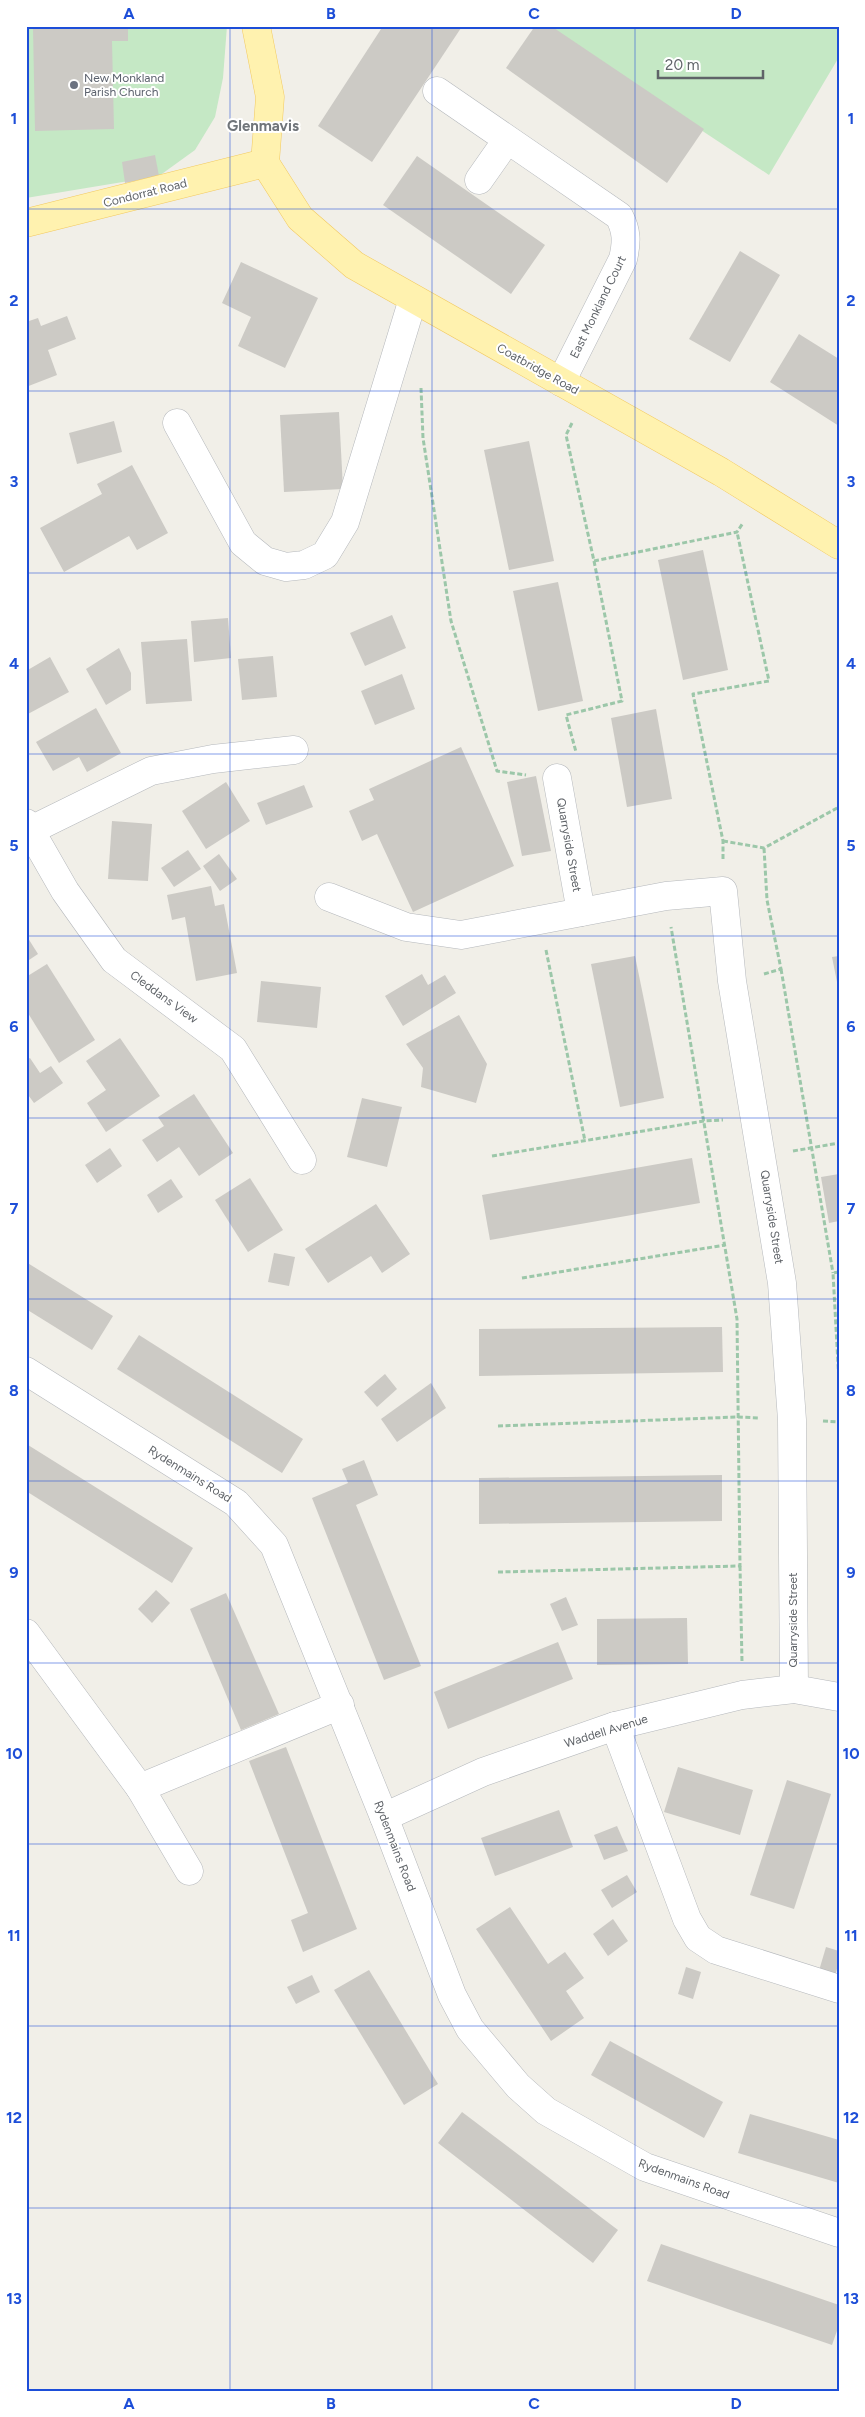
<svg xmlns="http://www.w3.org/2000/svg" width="865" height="2417" font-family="Figtree,sans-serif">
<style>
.green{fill:#c5e8c5}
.building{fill:#cccac5}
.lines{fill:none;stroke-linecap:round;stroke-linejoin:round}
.minor-casing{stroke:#b5b8bc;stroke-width:29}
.major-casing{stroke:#f2c960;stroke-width:29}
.path{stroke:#9cc7a9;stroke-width:3;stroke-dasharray:5 2.5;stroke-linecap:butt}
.minor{stroke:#fff;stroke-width:28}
.major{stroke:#fff2af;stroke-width:28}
.grid{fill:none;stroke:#1d4ed8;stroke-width:1;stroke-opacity:0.55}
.worship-dot{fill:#6b7280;stroke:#fff;stroke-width:2}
.labels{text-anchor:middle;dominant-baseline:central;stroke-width:4;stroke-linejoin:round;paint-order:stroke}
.worship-label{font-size:12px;fill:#5b616d;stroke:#fff;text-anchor:start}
.street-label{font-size:12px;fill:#5f6368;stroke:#fff}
.quarter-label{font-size:15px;font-weight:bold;fill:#70757a;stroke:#fff}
.neatline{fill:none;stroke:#1d4ed8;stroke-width:2}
.grid-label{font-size:16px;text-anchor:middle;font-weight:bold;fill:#1d4ed8}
</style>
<rect width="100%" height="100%" fill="#f1efe8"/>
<g class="green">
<path d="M 26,26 L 227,26 L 223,78 L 215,117 L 195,150 L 159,176 L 26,198 Z"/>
<path d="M 544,26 L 839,26 L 839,57 L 769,175 Z"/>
</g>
<g class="building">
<path d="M 26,26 L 128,26 L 128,41 L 112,41 L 114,129 L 35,131 L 33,28 L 26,28 Z"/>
<path d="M 383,26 L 461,28 L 372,162 L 318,126 Z"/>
<path d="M 535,26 L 551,26 L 704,129 L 667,183 L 506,68 Z"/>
<path d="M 155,155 L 159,176 L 125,183 L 122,162 Z"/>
<path d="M 417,156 L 545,245 L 511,294 L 383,205 Z"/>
<path d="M 740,251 L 780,275 L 730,362 L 689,339 Z"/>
<path d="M 241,262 L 318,298 L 285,368 L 238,346 L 251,317 L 222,303 Z"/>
<path d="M 67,316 L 76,339 L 48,350 L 57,375 L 26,387 L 26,322 L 38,318 L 41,326 Z"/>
<path d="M 799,334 L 839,359 L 839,426 L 770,382 Z"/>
<path d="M 339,412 L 343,489 L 284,492 L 280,415 Z"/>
<path d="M 114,421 L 122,452 L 77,464 L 69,433 Z"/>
<path d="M 529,441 L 554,561 L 509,570 L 484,450 Z"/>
<path d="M 132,465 L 168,533 L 137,550 L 129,536 L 64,572 L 40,528 L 102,494 L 97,484 Z"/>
<path d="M 703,550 L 728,670 L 683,680 L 658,560 Z"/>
<path d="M 558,582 L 583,701 L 538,711 L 513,591 Z"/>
<path d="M 392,615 L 406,648 L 365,666 L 350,633 Z"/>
<path d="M 228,618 L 231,658 L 194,662 L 191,621 Z"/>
<path d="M 187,639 L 192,701 L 146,704 L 141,642 Z"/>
<path d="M 119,648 L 131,673 L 131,690 L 106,705 L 86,669 Z"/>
<path d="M 273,656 L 277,697 L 242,700 L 238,659 Z"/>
<path d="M 50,657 L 69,692 L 26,715 L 26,671 Z"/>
<path d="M 402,674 L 415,709 L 375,725 L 361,691 Z"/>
<path d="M 96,708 L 121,753 L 87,772 L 79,757 L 53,771 L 36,742 Z"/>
<path d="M 656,709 L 672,799 L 627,807 L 611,718 Z"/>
<path d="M 461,747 L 514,866 L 413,912 L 377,834 L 362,841 L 349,811 L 374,800 L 369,789 Z"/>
<path d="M 536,776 L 551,851 L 522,856 L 507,782 Z"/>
<path d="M 226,782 L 250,821 L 206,849 L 182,811 Z"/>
<path d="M 304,785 L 313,807 L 266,825 L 257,803 Z"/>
<path d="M 112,821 L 152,824 L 148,881 L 108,879 Z"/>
<path d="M 188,850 L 201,869 L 174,887 L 161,868 Z"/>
<path d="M 219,854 L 237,879 L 220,891 L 203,866 Z"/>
<path d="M 211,886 L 215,906 L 224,904 L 237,973 L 196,981 L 185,917 L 172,920 L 167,895 Z"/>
<path d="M 26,935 L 38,954 L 26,962 Z"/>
<path d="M 635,956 L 664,1098 L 620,1107 L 591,964 Z"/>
<path d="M 839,956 L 839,987 L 838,987 L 832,957 Z"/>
<path d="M 47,964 L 95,1040 L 59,1063 L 26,1010 L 26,977 Z"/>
<path d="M 422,974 L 428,985 L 445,975 L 456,993 L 403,1026 L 385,996 Z"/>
<path d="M 261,981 L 321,987 L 317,1028 L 257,1022 Z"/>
<path d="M 459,1015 L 487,1064 L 476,1103 L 421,1087 L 423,1068 L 406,1044 Z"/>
<path d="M 120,1038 L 160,1096 L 106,1132 L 87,1103 L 106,1090 L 86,1061 Z"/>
<path d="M 30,1058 L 40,1073 L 51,1066 L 63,1083 L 34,1103 L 26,1092 L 26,1060 Z"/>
<path d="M 194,1094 L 233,1153 L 199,1176 L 179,1147 L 157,1162 L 142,1140 L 164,1126 L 158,1117 Z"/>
<path d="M 362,1098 L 402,1107 L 387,1167 L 347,1157 Z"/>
<path d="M 110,1148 L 122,1166 L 97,1183 L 85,1165 Z"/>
<path d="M 692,1158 L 700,1203 L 490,1240 L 482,1195 Z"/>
<path d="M 839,1174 L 839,1221 L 829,1223 L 821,1177 Z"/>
<path d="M 250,1178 L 283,1230 L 248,1252 L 215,1200 Z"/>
<path d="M 171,1179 L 183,1197 L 158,1213 L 147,1195 Z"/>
<path d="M 376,1204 L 410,1254 L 382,1273 L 371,1256 L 328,1283 L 305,1249 Z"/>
<path d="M 274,1253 L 295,1257 L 289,1286 L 268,1282 Z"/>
<path d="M 26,1262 L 113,1316 L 92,1350 L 26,1309 Z"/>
<path d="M 722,1327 L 723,1372 L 479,1376 L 479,1329 Z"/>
<path d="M 139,1335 L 303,1439 L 282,1473 L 117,1369 Z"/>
<path d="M 385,1374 L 397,1389 L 377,1407 L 364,1392 Z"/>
<path d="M 431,1383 L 446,1408 L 397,1442 L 381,1419 Z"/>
<path d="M 28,1445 L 193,1548 L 172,1583 L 26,1491 L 26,1448 Z"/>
<path d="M 364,1460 L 378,1495 L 356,1505 L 421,1666 L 384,1680 L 312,1498 L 348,1483 L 342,1469 Z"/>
<path d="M 722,1475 L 722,1521 L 479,1524 L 479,1478 Z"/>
<path d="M 156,1590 L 170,1603 L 152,1623 L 138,1609 Z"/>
<path d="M 226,1593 L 279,1714 L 241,1730 L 190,1609 Z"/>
<path d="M 566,1597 L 578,1625 L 562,1631 L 550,1604 Z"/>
<path d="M 687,1618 L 688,1664 L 597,1665 L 597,1619 Z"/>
<path d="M 558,1642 L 573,1679 L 448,1729 L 434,1692 Z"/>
<path d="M 286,1747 L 357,1929 L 303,1952 L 291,1920 L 308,1913 L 249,1761 Z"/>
<path d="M 678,1767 L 753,1790 L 740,1835 L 664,1812 Z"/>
<path d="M 787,1780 L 831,1794 L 794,1909 L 750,1895 Z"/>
<path d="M 559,1810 L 573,1847 L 495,1876 L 481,1838 Z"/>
<path d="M 617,1826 L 628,1851 L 604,1860 L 594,1835 Z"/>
<path d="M 627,1875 L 637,1892 L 612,1908 L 601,1890 Z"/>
<path d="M 510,1907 L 548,1964 L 565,1952 L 584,1978 L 566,1991 L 584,2018 L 551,2041 L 476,1929 Z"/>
<path d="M 613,1919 L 628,1941 L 608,1956 L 593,1934 Z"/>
<path d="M 826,1947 L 839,1951 L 839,1962 L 834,1979 L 818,1974 Z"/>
<path d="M 686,1967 L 701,1972 L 693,1999 L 678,1994 Z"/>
<path d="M 369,1970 L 438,2084 L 404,2105 L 334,1990 Z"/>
<path d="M 312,1975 L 320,1992 L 296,2004 L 287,1987 Z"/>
<path d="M 610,2041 L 723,2102 L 704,2138 L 591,2075 Z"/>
<path d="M 462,2112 L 618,2230 L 593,2263 L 438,2143 Z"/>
<path d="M 750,2114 L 839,2140 L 839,2183 L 738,2153 Z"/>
<path d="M 661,2244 L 839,2305 L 839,2325 L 832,2345 L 647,2281 Z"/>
</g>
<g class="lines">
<defs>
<g id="minor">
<path d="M 437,91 L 619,216 C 627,231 627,242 623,259 L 561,382"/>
<path d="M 479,180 L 507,140"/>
<path d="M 177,423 L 243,543 L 265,561 L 286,567 L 304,565 L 325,555 L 345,522 L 413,299"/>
<path d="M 557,778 L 581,912"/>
<path d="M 26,823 L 65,891 L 114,960 L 233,1049 L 302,1160"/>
<path d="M 31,830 L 151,771 L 213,759 L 294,750"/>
<path d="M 329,897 L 406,927 L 461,935 L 666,896 L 723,891 L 732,981 L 782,1283 L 792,1420 L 794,1689"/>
<path d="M 26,1371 L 236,1503 L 274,1545 L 384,1817 L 452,1995 L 470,2029 L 518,2086 L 546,2111 L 645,2167 L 839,2233"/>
<path d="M 26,1633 L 140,1788 L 189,1871"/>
<path d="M 615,1726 L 687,1919 L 698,1938 L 716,1950 L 839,1989"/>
<path d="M 140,1788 L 340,1705"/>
<path d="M 384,1817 L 483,1772 L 615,1726 L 742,1695 L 794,1689 L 839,1697"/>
</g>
<g id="major">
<path d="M 256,26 L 270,97 L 265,163"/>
<path d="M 265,163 L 300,218 L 354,265 L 721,472 L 839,545"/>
<path d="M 26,223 L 265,163"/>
</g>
</defs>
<use href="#minor" class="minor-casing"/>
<use href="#major" class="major-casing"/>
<g class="path">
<path d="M 421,388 L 423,438 L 451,621 L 497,771 L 526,775"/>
<path d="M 572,423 L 566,435 L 594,561 L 622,701 L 566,715 L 576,752"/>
<path d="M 594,561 L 737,532 L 743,523"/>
<path d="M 723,841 L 764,848 L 839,807"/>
<path d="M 723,859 L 723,841 L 693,694 L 769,681 L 737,532"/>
<path d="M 546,950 L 585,1141"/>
<path d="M 781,969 L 833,1273"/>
<path d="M 764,974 L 781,969 L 767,900 L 764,848"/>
<path d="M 793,1151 L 839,1143"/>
<path d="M 492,1156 L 704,1121 L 723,1120"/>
<path d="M 839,1272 L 833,1273 L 839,1382"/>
<path d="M 522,1278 L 725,1245"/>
<path d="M 823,1421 L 839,1422"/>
<path d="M 498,1426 L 737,1417 L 760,1418"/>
<path d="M 740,1566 L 742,1662"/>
<path d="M 498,1572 L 740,1566 L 737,1319 L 671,927"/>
</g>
<use href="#minor" class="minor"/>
<use href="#major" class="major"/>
</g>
<path class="grid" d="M 230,26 L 230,2391M 432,26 L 432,2391M 635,26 L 635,2391M 26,209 L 839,209M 26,391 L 839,391M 26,573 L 839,573M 26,754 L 839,754M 26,936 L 839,936M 26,1118 L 839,1118M 26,1299 L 839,1299M 26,1481 L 839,1481M 26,1663 L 839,1663M 26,1844 L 839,1844M 26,2026 L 839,2026M 26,2208 L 839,2208"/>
<circle class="worship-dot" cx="74" cy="85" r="5"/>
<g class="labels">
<g class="worship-label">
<text x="84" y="78">New Monkland<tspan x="84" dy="14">Parish Church</tspan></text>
</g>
<g class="street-label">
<text transform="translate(145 193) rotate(-14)">Condorrat Road</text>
<text transform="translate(598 307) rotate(-64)">East Monkland Court</text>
<text transform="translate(538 369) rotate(29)">Coatbridge Road</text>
<text transform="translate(569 845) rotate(80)">Quarryside Street</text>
<text transform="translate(164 997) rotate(36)">Cleddans View</text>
<text transform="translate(772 1217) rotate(81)">Quarryside Street</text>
<text transform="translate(190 1474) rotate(32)">Rydenmains Road</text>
<text transform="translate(793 1620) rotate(-90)">Quarryside Street</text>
<text transform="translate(606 1731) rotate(-17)">Waddell Avenue</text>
<text transform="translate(395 1846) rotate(69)">Rydenmains Road</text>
<text transform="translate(684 2179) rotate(20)">Rydenmains Road</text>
</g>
<g class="quarter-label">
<text x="263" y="126">Glenmavis</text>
</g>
</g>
<rect width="865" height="2417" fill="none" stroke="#ffffff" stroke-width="55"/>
<path d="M658 70v8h105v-8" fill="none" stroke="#5f6368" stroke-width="2.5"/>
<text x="665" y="70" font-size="15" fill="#5f6368" stroke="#ffffff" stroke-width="4" paint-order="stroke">20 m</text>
<rect x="28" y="28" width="810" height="2362" class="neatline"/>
<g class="grid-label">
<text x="129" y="19">A</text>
<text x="331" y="19">B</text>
<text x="534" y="19">C</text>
<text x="736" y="19">D</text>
<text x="14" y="124">1</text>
<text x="851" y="124">1</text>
<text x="14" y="306">2</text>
<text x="851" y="306">2</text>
<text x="14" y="487">3</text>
<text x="851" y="487">3</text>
<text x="14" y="669">4</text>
<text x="851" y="669">4</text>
<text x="14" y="851">5</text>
<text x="851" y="851">5</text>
<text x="14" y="1032">6</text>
<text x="851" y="1032">6</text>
<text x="14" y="1214">7</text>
<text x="851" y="1214">7</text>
<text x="14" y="1396">8</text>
<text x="851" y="1396">8</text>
<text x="14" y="1578">9</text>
<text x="851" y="1578">9</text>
<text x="14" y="1759">10</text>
<text x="851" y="1759">10</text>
<text x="14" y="1941">11</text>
<text x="851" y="1941">11</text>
<text x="14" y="2123">12</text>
<text x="851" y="2123">12</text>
<text x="14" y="2304">13</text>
<text x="851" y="2304">13</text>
<text x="129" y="2409">A</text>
<text x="331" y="2409">B</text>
<text x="534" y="2409">C</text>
<text x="736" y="2409">D</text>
</g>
</svg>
